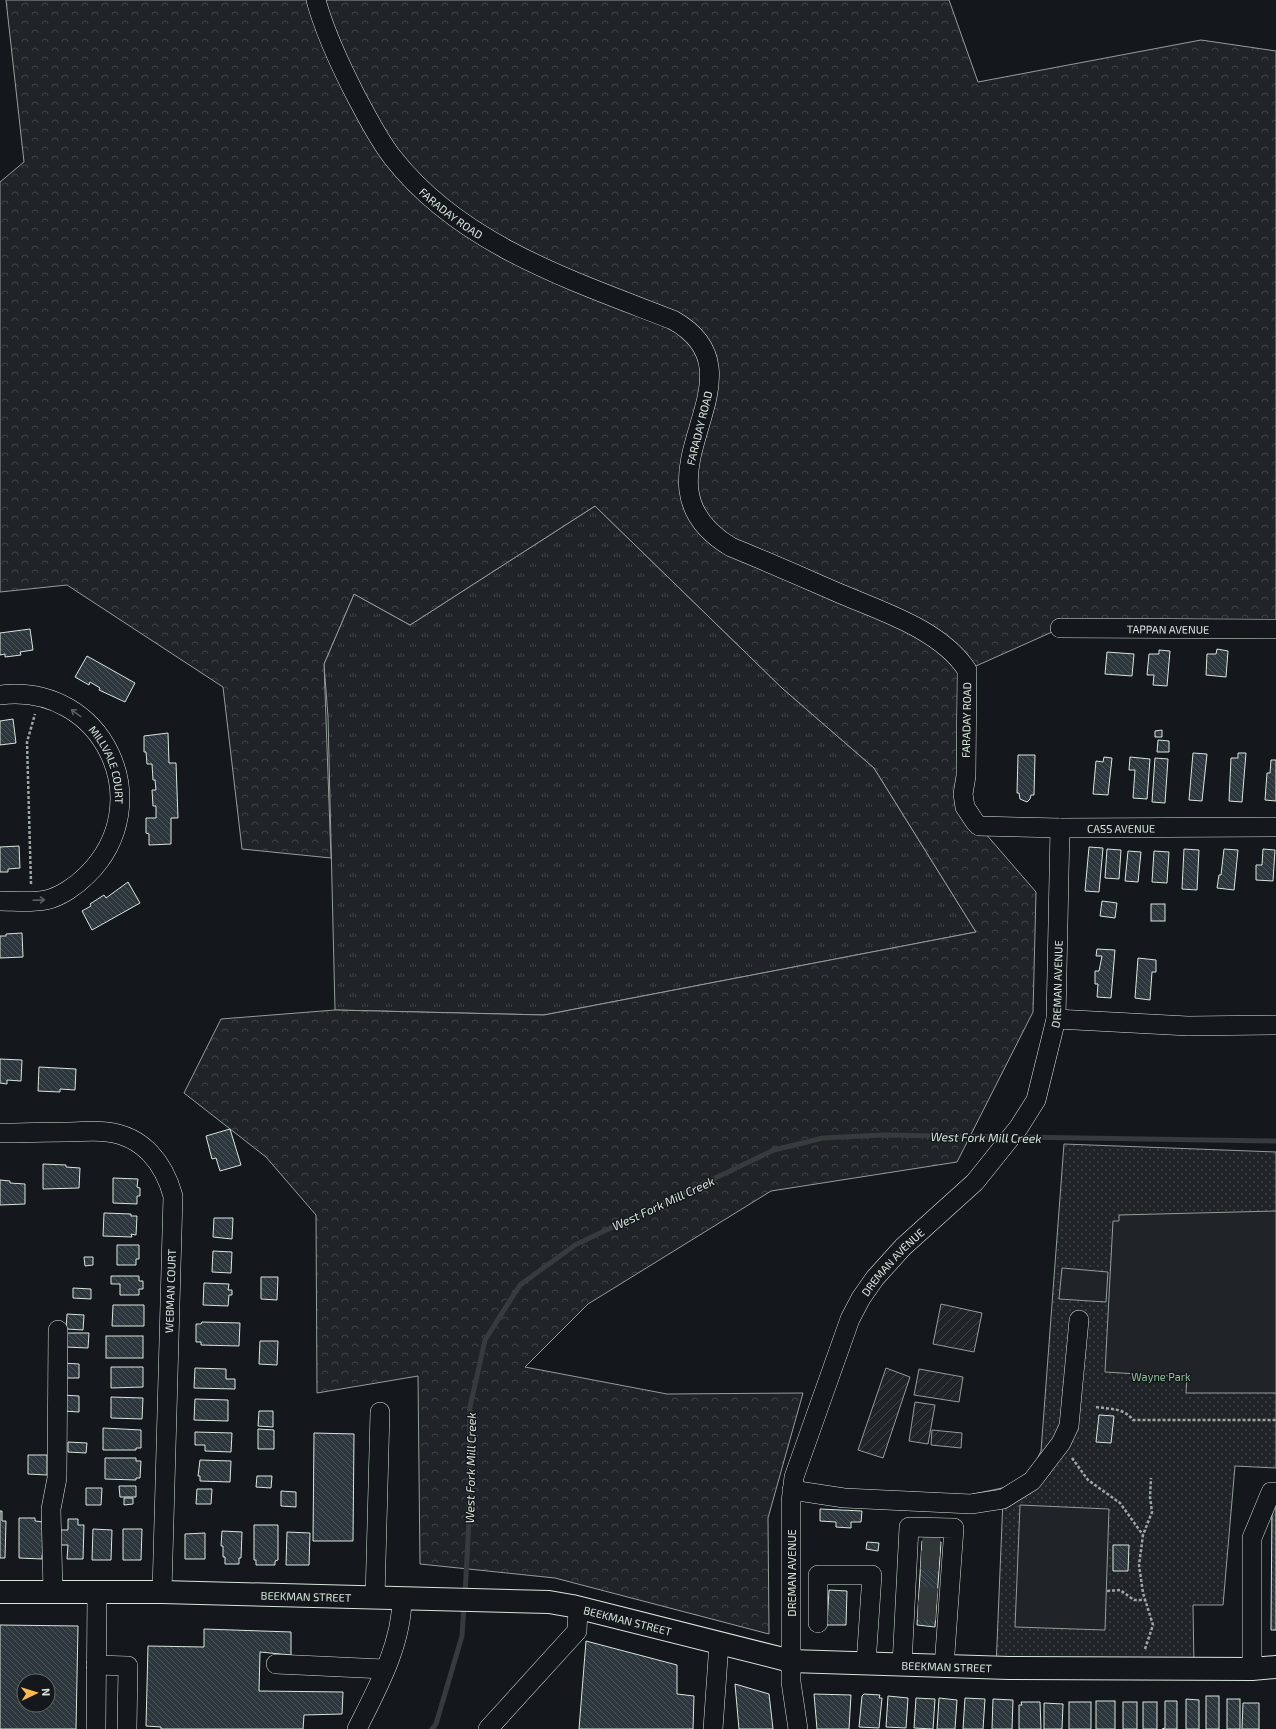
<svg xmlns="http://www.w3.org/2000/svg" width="1276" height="1729" font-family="'Exo 2',sans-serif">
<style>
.grass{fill:url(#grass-tufts);stroke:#939e99}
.forest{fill:url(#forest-crowns);stroke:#939e99}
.park{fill:url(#park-dots);stroke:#939e99}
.garden{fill:url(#garden-furrows);stroke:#939e99}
.pitch{fill:#202428;stroke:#939e99}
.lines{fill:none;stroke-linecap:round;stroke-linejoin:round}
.stream{stroke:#363b3e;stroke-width:5}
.building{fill:url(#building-back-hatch);stroke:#d8e6dc;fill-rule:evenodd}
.minor-tunnel{stroke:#313739;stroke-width:19;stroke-dasharray:19 10;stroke-linecap:butt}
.minor-casing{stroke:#d8e6dc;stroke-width:20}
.major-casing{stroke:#d8e6dc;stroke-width:24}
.path{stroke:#9da8a2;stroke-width:2.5;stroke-dasharray:3 2;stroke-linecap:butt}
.minor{stroke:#14181c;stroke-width:19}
.major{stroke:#14181c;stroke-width:22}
.oneway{stroke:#59605f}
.labels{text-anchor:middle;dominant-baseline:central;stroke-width:3;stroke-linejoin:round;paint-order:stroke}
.street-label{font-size:11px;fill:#d8e6dc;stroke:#14181c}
.park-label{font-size:11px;fill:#8ac095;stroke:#14181c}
.water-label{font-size:12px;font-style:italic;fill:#d8e6dc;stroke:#14181c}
</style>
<defs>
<pattern id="grass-tufts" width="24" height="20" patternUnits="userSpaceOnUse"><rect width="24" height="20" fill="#202428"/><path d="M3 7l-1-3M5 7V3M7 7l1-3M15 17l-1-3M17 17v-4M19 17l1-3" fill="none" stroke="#404447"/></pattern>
<pattern id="forest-crowns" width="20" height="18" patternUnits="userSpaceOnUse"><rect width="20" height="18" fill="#202428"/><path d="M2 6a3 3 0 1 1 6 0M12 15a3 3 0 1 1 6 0" fill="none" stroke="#404447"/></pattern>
<pattern id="park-dots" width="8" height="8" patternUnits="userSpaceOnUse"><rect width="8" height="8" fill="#202428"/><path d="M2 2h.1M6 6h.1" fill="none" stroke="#404447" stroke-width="1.8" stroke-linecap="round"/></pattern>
<pattern id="garden-furrows" width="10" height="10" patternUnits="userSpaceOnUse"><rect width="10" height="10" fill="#202428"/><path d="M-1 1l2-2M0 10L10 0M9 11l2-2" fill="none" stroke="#404447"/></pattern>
<pattern id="building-back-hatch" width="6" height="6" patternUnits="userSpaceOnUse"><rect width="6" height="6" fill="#2c363c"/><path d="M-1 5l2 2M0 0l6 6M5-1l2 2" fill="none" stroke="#4a5358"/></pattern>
</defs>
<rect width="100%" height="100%" fill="#14181c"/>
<path class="grass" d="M 595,506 L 782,688 L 874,768 L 976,932 L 544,1015 L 335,1010 L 328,717 L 324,664 L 354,594 L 410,625 Z"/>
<path class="forest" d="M 6,0 L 949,0 L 978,82 L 1201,40 L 1276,51 L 1276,629 L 1061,628 L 967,670 L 972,818 L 1036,892 L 1033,1012 L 957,1162 L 771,1191 L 588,1304 L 525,1367 L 667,1394 L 803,1393 L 768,1518 L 769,1634 L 555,1578 L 420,1564 L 418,1376 L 317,1393 L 316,1215 L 266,1157 L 184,1093 L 221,1019 L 335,1010 L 544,1015 L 976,932 L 874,768 L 782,688 L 595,506 L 410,625 L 354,594 L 324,664 L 331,858 L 242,849 L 223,687 L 67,585 L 0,592 L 0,182 L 24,162 Z"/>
<path class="park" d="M 1064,1144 L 1276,1152 L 1276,1468 L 1235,1466 L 1223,1605 L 1193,1605 L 1194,1668 L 996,1667 L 1003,1499 L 973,1494 L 1012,1486 L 1029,1476 L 1041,1451 Z"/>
<g class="garden">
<path d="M 941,1304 L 982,1313 L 974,1352 L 933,1344 Z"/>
<path d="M 886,1368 L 910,1377 L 883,1458 L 858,1450 Z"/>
<path d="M 919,1369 L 963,1377 L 959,1402 L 914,1395 Z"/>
<path d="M 915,1402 L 935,1405 L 928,1444 L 909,1441 Z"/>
<path d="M 932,1430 L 962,1433 L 961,1448 L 931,1445 Z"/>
</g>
<g class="pitch">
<path d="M 1276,1211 L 1276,1393 L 1186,1393 L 1187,1377 L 1105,1372 L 1113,1221 L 1119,1221 L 1119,1215 Z"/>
<path d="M 1062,1268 L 1108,1272 L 1106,1302 L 1059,1299 Z"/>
<path d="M 1020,1505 L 1109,1509 L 1105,1630 L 1015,1627 Z"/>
</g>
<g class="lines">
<g class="stream">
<path d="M 1017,1137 L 1276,1141"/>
<path d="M 465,1594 L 469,1520 L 470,1407 L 485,1340 L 520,1285 L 575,1245 L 774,1150 L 823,1138 L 883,1135 L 1005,1137"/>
<path d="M 432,1729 L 436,1724 L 462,1636 L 464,1604"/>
</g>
</g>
<g class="building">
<path d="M 30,629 L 33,650 L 20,652 L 21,655 L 5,657 L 5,654 L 0,655 L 0,633 Z"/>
<path d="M 1217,649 L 1228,651 L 1226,677 L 1206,675 L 1207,654 L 1216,654 Z"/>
<path d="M 1159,650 L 1170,651 L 1167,686 L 1153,685 L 1154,675 L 1147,675 L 1149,654 L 1159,654 Z"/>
<path d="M 1107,652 L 1134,654 L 1132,676 L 1105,674 Z"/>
<path d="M 87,656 L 135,683 L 125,702 L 99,690 L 100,688 L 90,682 L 89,685 L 75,677 Z"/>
<path d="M 13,719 L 16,743 L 0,745 L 0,721 Z"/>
<path d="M 1162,730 L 1162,737 L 1155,737 L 1155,731 Z"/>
<path d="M 168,733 L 169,763 L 176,763 L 178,818 L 171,818 L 171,844 L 149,845 L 149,834 L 146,833 L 146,818 L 156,818 L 156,806 L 153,806 L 152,790 L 156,790 L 155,780 L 153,780 L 152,764 L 147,764 L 146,752 L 144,752 L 144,736 Z"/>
<path d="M 1158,740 L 1169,741 L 1169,752 L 1157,752 Z"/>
<path d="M 1193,753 L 1207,754 L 1202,801 L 1189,800 Z"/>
<path d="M 1238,753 L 1246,753 L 1242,802 L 1229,801 L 1231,758 L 1238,758 Z"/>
<path d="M 1018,755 L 1035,755 L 1034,795 L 1031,795 L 1030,799 L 1027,802 L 1020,799 L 1019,793 L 1017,793 Z"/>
<path d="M 1104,757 L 1112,758 L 1108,795 L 1093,794 L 1096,761 L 1103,762 Z"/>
<path d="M 1130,757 L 1150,759 L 1147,799 L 1133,798 L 1135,770 L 1129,770 Z"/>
<path d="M 1155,758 L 1168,759 L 1165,803 L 1152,802 Z"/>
<path d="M 1271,760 L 1276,760 L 1276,801 L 1265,800 L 1267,773 L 1270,773 Z"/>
<path d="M 19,846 L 20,868 L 8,869 L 8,872 L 0,872 L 0,847 Z"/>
<path d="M 1089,847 L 1103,848 L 1099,892 L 1085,891 Z"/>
<path d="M 1107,849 L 1121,850 L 1119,879 L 1105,878 Z"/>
<path d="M 1184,849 L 1199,850 L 1197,890 L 1182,889 Z"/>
<path d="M 1224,849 L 1238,850 L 1234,890 L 1217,888 L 1219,875 L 1221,875 Z"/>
<path d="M 1263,849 L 1275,850 L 1273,881 L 1256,880 L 1256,865 L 1262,865 Z"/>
<path d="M 1128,851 L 1141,852 L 1138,882 L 1125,881 Z"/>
<path d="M 1154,851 L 1169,852 L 1167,883 L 1152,882 Z"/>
<path d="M 128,882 L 140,903 L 92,930 L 82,911 L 91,906 L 90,904 L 104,895 L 106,898 Z"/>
<path d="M 1102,901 L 1117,903 L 1115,918 L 1100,916 Z"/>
<rect x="1151" y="904" width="14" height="17"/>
<path d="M 22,933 L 23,957 L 0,958 L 0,936 L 6,936 L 6,934 Z"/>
<path d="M 1097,949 L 1115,950 L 1111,998 L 1097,997 L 1098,984 L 1095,984 L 1095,971 L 1099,971 L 1102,956 L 1096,956 Z"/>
<path d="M 1138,958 L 1156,960 L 1156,972 L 1152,972 L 1150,1000 L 1135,998 Z"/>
<path d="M 0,1059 L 22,1060 L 21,1081 L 7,1080 L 7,1084 L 0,1083 Z"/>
<path d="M 39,1067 L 76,1069 L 75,1090 L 60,1089 L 60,1092 L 38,1091 Z"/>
<path d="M 230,1129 L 241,1165 L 220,1171 L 216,1158 L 212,1159 L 206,1136 Z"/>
<path d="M 43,1164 L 66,1165 L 66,1167 L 80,1168 L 79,1188 L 43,1189 Z"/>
<path d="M 113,1178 L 138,1179 L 137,1187 L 140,1188 L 140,1196 L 137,1196 L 137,1204 L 113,1203 Z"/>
<path d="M 0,1180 L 10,1181 L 10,1183 L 25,1184 L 25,1204 L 0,1205 Z"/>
<path d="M 104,1213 L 131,1214 L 131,1216 L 137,1216 L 136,1235 L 131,1234 L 132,1237 L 103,1236 Z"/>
<path d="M 214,1218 L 233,1218 L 232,1239 L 213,1237 Z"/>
<path d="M 117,1245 L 139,1245 L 139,1259 L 136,1259 L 136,1265 L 117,1265 Z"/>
<path d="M 213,1251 L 232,1252 L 231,1273 L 212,1272 Z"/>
<path d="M 84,1257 L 93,1257 L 93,1265 L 85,1266 Z"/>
<path d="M 111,1276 L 139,1276 L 139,1281 L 143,1281 L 143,1289 L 139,1289 L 139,1295 L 120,1295 L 120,1284 L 111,1284 Z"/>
<path d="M 261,1277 L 278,1277 L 277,1300 L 261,1299 Z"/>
<path d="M 204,1283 L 229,1284 L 228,1290 L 232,1290 L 232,1295 L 229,1295 L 228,1306 L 203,1305 Z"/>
<path d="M 73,1288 L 91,1289 L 91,1299 L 73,1298 Z"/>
<path d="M 113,1305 L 144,1305 L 144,1326 L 112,1326 Z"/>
<path d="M 67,1314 L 84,1315 L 83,1330 L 66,1329 Z"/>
<path d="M 202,1322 L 240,1323 L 239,1346 L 201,1345 L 201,1342 L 196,1342 L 196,1324 L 201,1324 Z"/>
<path d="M 66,1333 L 89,1333 L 88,1348 L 65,1347 Z"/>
<rect x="106" y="1336" width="37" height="22"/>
<path d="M 260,1341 L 278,1341 L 277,1365 L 259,1364 Z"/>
<path d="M 63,1363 L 79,1364 L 79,1378 L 63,1378 Z"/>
<path d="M 111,1367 L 143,1367 L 143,1387 L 111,1388 Z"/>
<path d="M 195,1368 L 226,1369 L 226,1379 L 235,1379 L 235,1389 L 194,1388 Z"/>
<path d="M 63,1395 L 79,1396 L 79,1412 L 63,1411 Z"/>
<path d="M 111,1397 L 143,1398 L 142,1419 L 111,1418 Z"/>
<path d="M 195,1399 L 228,1400 L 228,1421 L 194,1420 Z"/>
<path d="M 259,1411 L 273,1411 L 273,1427 L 258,1426 Z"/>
<path d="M 1099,1415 L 1114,1416 L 1111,1443 L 1096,1442 Z"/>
<path d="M 103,1428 L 141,1430 L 141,1448 L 136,1448 L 136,1450 L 103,1450 Z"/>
<path d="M 258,1429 L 274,1430 L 274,1449 L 258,1449 Z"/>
<path d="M 195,1432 L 232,1433 L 231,1452 L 205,1451 L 205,1445 L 195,1445 Z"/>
<path d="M 314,1433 L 354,1434 L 353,1541 L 313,1541 Z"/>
<path d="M 68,1442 L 87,1443 L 86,1453 L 68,1452 Z"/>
<path d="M 28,1455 L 47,1455 L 47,1475 L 28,1474 Z"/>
<path d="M 105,1458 L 136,1458 L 136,1461 L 141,1461 L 140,1478 L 136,1478 L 136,1480 L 105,1479 Z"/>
<path d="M 200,1460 L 231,1461 L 230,1482 L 200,1481 L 200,1476 L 198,1476 Z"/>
<path d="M 257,1476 L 272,1476 L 271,1488 L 256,1487 Z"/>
<path d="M 119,1486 L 136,1486 L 136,1497 L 120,1497 Z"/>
<path d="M 86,1488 L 102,1488 L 101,1505 L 86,1505 Z"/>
<path d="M 197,1489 L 212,1489 L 211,1504 L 196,1504 Z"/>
<path d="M 281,1491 L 296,1492 L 296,1507 L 281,1506 Z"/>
<path d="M 124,1498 L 133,1498 L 133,1504 L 124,1505 Z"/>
<path d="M 1272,1503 L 1276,1503 L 1276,1630 L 1271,1630 Z"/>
<path d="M 820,1509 L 862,1511 L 861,1522 L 851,1522 L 851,1528 L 836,1527 L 836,1522 L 820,1521 Z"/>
<path d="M 0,1511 L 2,1511 L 2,1521 L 6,1521 L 5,1558 L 0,1558 Z"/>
<path d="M 19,1518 L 35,1518 L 35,1521 L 44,1522 L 44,1554 L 42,1555 L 42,1559 L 19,1558 Z"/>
<path d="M 68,1519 L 78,1519 L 78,1525 L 84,1525 L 83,1559 L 67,1559 L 68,1545 L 58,1545 L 58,1530 L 68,1530 Z"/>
<path d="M 254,1525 L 278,1525 L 278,1560 L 275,1561 L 275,1565 L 256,1565 L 256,1560 L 254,1560 Z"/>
<path d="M 93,1529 L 112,1530 L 111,1560 L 92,1560 Z"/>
<path d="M 123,1529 L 142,1529 L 141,1560 L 123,1560 Z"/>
<path d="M 222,1531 L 242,1532 L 241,1558 L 239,1558 L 239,1564 L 225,1564 L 225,1557 L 223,1557 L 223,1546 L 221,1546 Z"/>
<path d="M 287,1532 L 310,1533 L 309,1565 L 286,1565 Z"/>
<path d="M 205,1533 L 205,1559 L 185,1559 L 185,1534 Z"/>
<path d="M 922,1541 L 941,1542 L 935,1627 L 917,1625 Z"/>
<path d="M 867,1542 L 879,1543 L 878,1551 L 866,1549 Z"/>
<path d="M 1113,1545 L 1129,1545 L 1128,1571 L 1113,1571 Z"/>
<path d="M 829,1590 L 847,1591 L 846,1625 L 827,1625 Z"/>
<path d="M 0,1625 L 78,1626 L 76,1729 L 0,1729 ZM 24,1681 L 48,1681 L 48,1705 L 24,1705 Z"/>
<path d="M 204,1629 L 291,1632 L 291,1655 L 260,1652 L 259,1691 L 343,1692 L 342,1714 L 304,1715 L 303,1729 L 161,1729 L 161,1727 L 146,1726 L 148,1646 L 204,1647 Z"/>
<path d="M 586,1641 L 677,1665 L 677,1694 L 694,1696 L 693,1729 L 579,1729 Z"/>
<path d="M 735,1684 L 769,1694 L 773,1729 L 739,1729 Z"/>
<path d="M 814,1694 L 851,1695 L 849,1729 L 817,1729 Z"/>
<path d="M 864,1694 L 880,1695 L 879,1698 L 882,1698 L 879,1728 L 859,1727 L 862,1696 Z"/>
<path d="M 888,1696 L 908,1698 L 906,1728 L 886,1727 Z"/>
<rect x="1206" y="1696" width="13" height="33"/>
<path d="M 916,1698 L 935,1699 L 933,1729 L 914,1728 Z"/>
<path d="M 939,1698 L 957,1700 L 955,1729 L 937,1729 Z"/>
<path d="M 965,1698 L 985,1699 L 983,1729 L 963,1729 Z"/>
<path d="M 993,1699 L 1013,1700 L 1012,1729 L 992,1729 Z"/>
<path d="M 1186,1699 L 1199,1700 L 1199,1729 L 1186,1729 Z"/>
<rect x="1227" y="1699" width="13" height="30"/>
<rect x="1096" y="1701" width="19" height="28"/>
<path d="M 1165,1701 L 1177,1701 L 1177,1729 L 1162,1729 L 1165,1728 Z"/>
<path d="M 1021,1702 L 1040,1702 L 1041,1729 L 1019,1729 L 1019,1705 L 1022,1705 Z"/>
<rect x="1069" y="1702" width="22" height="27"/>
<rect x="1123" y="1702" width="14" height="27"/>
<rect x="1143" y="1702" width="14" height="27"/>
<path d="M 1044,1703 L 1063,1704 L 1062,1729 L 1044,1729 Z"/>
<path d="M 1243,1703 L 1259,1703 L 1259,1729 L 1242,1729 Z"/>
</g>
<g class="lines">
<g class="minor-tunnel">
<path d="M 922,1546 L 940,1547"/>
<path d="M 921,1560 L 939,1561"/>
<path d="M 919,1596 L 937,1598"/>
<path d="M 918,1610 L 936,1611"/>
</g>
<defs>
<g id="minor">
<path id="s1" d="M 316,0 C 325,34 341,67 357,98 C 368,118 378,139 393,158 C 461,245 573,281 673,320 C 775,377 619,480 731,547 C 768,562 804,578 841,594 C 883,612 941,630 967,670 L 966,776 L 963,794 L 965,807 L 975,822 L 979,826 L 1060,828 L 1276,827"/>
<path id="s2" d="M 1060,628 L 1276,629"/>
<path id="s3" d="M 0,695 C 103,682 160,803 87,875 C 76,886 60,897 46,900 C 31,903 14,901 0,901"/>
<path d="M 1056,1019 L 1188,1026 L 1276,1025"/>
<path d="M 0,1133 C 22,1133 45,1132 67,1132 C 81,1132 94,1130 107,1132 C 143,1136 164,1163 173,1196 L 162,1592"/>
<path d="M 792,1490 L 844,1498 L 971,1504 L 1003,1499 L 1032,1481 L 1061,1443 L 1069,1426 L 1079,1320"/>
<path d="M 53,1592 L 51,1509 L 57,1478 L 58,1330"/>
<path d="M 375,1598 L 380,1412"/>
<path d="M 818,1623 L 818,1575 L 872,1575 L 866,1664"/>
<path d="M 276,1664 L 384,1669"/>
<path d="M 96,1665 L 128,1666 L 127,1729"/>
<path d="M 902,1665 L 909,1527 L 954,1528 L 944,1667"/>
<path d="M 1252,1669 L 1252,1538 L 1271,1492 L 1276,1492"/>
<path d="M 96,1729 L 97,1592"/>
<path d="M 357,1729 C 377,1689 402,1644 402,1598"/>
<path d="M 488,1729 L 577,1631 L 578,1608"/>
<path d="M 713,1729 L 719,1643"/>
<path id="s4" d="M 798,1729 L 791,1682 L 791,1502 L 794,1477 L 850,1319 L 861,1298 L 875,1278 L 903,1247 L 975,1182 L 1019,1127 L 1036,1100 L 1056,1019 L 1060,828"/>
</g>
<g id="major">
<path id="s5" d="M 0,1592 L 162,1592 L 549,1602 L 572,1606 L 791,1661 L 1009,1668 L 1252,1669 L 1276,1667"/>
</g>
</defs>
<use href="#minor" class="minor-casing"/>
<use href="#major" class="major-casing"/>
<g class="path">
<path d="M 31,884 L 27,742 L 35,714"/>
<path d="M 1096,1407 C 1110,1409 1124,1408 1133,1420 L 1276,1420"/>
<path d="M 1072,1458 L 1088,1480 L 1120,1503 L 1143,1535"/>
<path d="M 1107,1591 L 1120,1590 L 1134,1600 L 1146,1600"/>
<path d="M 1145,1649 L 1153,1625 L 1143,1593 L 1139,1565 L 1143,1535 L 1152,1512 L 1150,1497 L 1151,1478"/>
</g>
<use href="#minor" class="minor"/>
<use href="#major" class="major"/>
</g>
<defs><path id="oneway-shaft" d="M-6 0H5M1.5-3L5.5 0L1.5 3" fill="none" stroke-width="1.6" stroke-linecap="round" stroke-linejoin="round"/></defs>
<g class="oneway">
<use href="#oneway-shaft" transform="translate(76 713) rotate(-144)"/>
<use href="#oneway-shaft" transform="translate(39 900) rotate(-2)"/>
</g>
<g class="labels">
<g class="street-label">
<text stroke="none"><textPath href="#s1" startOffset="257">FARADAY ROAD</textPath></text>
<text transform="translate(699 428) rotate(-76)">FARADAY ROAD</text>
<text stroke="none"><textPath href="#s2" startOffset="108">TAPPAN AVENUE</textPath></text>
<text transform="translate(966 720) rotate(-89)">FARADAY ROAD</text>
<text stroke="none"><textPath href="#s3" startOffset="143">MILLVALE COURT</textPath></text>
<text stroke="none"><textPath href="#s1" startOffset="1337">CASS AVENUE</textPath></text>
<text stroke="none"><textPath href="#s4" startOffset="828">DREMAN AVENUE</textPath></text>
<text stroke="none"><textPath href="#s4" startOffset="492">DREMAN AVENUE</textPath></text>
<text transform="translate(170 1291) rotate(-88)">WEBMAN COURT</text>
<text transform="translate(791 1573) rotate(-90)">DREMAN AVENUE</text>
<text stroke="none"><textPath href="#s5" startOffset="306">BEEKMAN STREET</textPath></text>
<text stroke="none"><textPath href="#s5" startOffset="630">BEEKMAN STREET</textPath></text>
<text stroke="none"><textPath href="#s5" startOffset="954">BEEKMAN STREET</textPath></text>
</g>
<g class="park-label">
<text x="1161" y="1376">Wayne Park</text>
</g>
<g class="water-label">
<text transform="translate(986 1137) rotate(1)">West Fork Mill Creek</text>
<text transform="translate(663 1203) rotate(-25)">West Fork Mill Creek</text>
<text transform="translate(470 1468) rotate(-89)">West Fork Mill Creek</text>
</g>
</g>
<g transform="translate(36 1693) rotate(86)"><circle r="19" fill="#14181c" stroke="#626a69"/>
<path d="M0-3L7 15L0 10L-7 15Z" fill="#ffb74d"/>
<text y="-6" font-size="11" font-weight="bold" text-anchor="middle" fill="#d8e6dc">N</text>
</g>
</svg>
